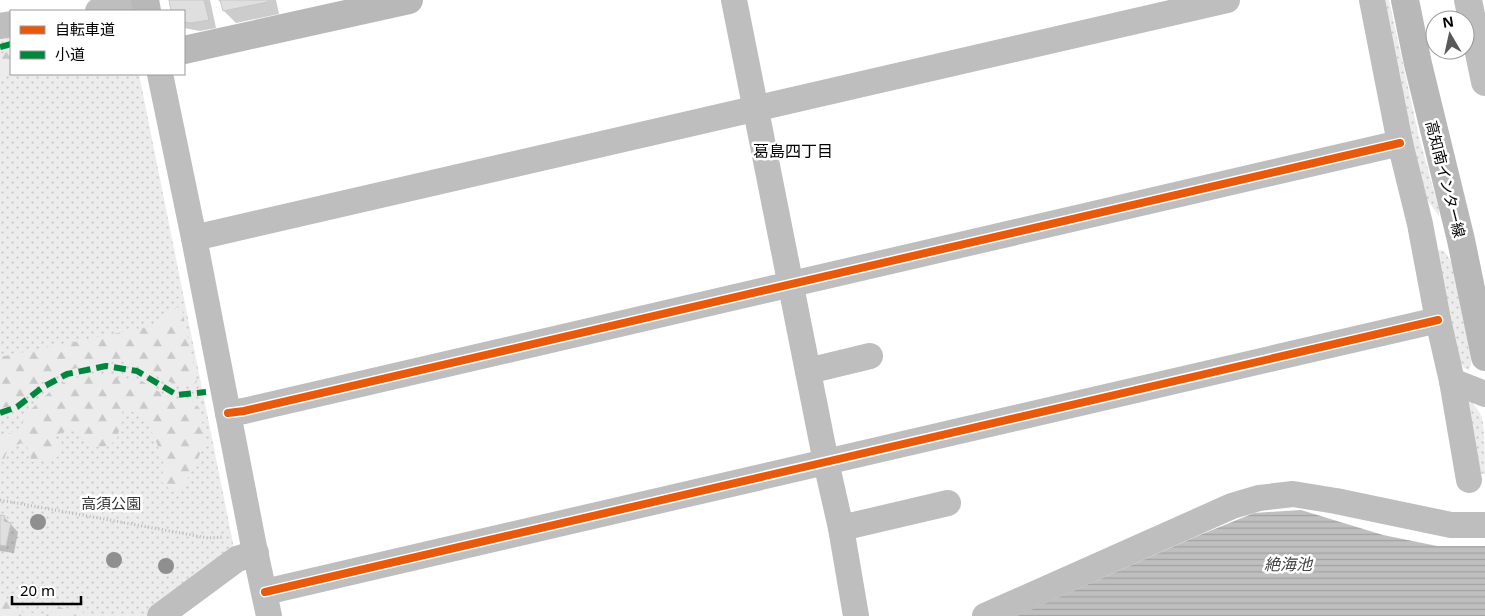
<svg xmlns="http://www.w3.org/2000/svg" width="1485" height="616" font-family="'Noto Sans','Noto Sans JP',sans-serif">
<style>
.grass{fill:url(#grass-dots)}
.forest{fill:url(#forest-firs)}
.water{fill:url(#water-rules)}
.shadow{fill:#0003}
.building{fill:#dfdfdf;stroke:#c7c7c7}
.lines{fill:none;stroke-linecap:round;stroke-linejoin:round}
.path{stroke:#b9b9b9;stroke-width:3;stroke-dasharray:1 2.5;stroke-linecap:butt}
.street{stroke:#bebebe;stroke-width:26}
.secondary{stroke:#b8b8b8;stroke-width:28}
.highway{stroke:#bebebe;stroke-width:28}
.quiet{stroke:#00873e;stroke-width:6;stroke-dasharray:12 6;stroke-linecap:butt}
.cycleway-casing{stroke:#fff;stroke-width:11}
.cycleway{stroke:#e8590c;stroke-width:8}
.tree{fill:#8f8f8f}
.labels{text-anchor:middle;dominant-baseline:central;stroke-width:5;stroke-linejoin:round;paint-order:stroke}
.street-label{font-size:15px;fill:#000;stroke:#fff}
.park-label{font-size:15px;fill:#333;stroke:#fff}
.neighbourhood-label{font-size:16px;fill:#000;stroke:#fff}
.water-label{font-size:16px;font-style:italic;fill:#444;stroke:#fff}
</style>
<defs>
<pattern id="grass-dots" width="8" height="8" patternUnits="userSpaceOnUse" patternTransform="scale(1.25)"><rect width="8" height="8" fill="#ececec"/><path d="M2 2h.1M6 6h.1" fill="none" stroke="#c9c9c9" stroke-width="1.8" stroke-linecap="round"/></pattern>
<pattern id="forest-firs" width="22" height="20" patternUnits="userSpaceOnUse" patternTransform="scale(1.25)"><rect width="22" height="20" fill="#ececec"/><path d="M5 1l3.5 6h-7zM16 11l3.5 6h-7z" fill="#c9c9c9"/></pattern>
<pattern id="water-rules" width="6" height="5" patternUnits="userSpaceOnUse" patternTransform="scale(1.25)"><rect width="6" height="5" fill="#bfbfbf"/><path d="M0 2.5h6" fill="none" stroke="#a2a2a2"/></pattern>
</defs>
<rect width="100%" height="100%" fill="#fff"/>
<g class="grass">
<path d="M 1383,0 L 1389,0 L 1419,137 L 1439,209 L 1439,216 L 1422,193 Z"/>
<path d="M 11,36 L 11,74 L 139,74 L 235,553 L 148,616 L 0,616 L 0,38 Z"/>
<path d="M 1438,250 L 1444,251 L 1452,263 L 1471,360 L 1471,365 L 1469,370 L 1464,368 L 1455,352 L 1437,255 Z"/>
<path d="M 1467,401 L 1471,401 C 1475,406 1480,412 1482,418 C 1485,430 1485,459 1485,474 L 1481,474 Z"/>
</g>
<g class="forest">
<path d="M 11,51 L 11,74 L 14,74 L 0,77 L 0,54 Z"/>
<path d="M 177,307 L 182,310 L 197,382 L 192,386 C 169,387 152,371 131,363 C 125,361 115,362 108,363 C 88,363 59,372 42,382 C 33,388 20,402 11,406 C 8,407 3,407 0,408 L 0,357 L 157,325 L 162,321 L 166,314 Z"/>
<path d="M 96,373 L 116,378 L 138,379 L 173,400 L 193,402 L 200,409 L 205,440 L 200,454 L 182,489 L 173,492 L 162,482 C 162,476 164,468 163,462 C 159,445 145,406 122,411 L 123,418 L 116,441 L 101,448 L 85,441 L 74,430 L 63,432 L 53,437 L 62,443 L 58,457 L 46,461 L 31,462 L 30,450 L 22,443 L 8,448 L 3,462 L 0,463 L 0,435 L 8,434 L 22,427 L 25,415 L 56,386 L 79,377 Z"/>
<path d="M 0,597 L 9,603 L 16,612 L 51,614 L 54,604 L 64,609 L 82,610 L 84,616 L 0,616 Z"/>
</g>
<path class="water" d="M 1301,510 L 1383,535 L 1437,546 L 1485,546 L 1485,616 L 1016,616 L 1195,537 L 1254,513 Z"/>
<g class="shadow">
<path d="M 170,0 L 210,0 L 216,28 L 200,31 L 184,28 L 184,11 L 173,11 Z"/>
<path d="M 218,0 L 276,0 L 279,14 L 236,23 L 224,11 L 222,3 Z"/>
<path d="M 0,516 L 4,517 L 18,532 L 14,553 L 0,551 Z"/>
</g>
<g class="building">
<path d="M 169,0 L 204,0 L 209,20 L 191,23 L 184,22 L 184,11 L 171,11 Z"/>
<path d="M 220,0 L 268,0 L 268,2 L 223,11 Z"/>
<path d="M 0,515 L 5,516 L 4,521 L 11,523 L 6,546 L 0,545 Z"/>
</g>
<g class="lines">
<path class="path" d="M 0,500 L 208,538 L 223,537"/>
<g class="street">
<path d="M 734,0 L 826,462 L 841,528 L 856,616"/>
<path d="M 1372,0 L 1400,143 L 1420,224 L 1438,320 L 1452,381 L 1469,480"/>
<path d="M 98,11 L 146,4"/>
<path d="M 0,26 L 11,24"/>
<path d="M 160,74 L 194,238 L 253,542 L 269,616"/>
<path d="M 194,238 L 1227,0"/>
<path d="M 808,371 L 870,356"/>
<path d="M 1452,381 L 1485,394"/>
<path d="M 228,413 L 244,411 L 1400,143"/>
<path d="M 841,528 L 948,503"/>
<path d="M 265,592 L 1438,320"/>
<path d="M 160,616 L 237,559 L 256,553"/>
<path d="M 985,616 L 1232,506 L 1259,498 L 1293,494 L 1336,501 L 1451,525 L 1485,525"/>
</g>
<g class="secondary">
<path d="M 145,0 L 147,11"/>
<path d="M 1405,0 L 1418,64 L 1461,240 L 1485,357"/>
<path d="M 184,50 L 409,0"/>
</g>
<path class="highway" d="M 1468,0 L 1485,82"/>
<g class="quiet">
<path d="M 0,47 L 11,44"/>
<path d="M 0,413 L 17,407 L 43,387 L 67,374 L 106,366 L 137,371 L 177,395 L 206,392"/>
</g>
<defs>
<g id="cycleway">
<path d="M 228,413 L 244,411 L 1400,143"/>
<path d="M 265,592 L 1438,320"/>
</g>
</defs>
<use href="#cycleway" class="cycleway-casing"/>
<use href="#cycleway" class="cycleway"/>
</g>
<g class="tree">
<circle cx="38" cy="522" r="8"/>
<circle cx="114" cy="560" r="8"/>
<circle cx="166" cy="566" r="8"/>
</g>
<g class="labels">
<g class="street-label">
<text transform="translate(1446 179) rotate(76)">高知南インター線</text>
</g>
<g class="park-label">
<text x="111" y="503">高須公園</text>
</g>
<g class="neighbourhood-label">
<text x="793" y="151">葛島四丁目</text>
</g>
<g class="water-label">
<text x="1288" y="564">絶海池</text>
</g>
</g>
<rect x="10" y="10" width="175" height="65" fill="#ffffff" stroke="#999999"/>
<rect x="20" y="26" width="25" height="8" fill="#e8590c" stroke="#999999"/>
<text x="55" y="35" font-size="15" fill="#000000">自転車道</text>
<rect x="20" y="51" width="25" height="8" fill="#00873e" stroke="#999999"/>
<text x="55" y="60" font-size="15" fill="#000000">小道</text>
<g transform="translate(1450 35) rotate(351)"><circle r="24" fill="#ffffff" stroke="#999999"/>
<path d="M0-4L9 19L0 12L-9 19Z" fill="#595959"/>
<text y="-8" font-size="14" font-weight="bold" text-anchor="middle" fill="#000000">N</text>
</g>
<path d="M12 596v8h69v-8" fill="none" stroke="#000000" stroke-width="2.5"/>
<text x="20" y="596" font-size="15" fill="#000000" stroke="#ffffff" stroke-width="4" paint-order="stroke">20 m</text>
</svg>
